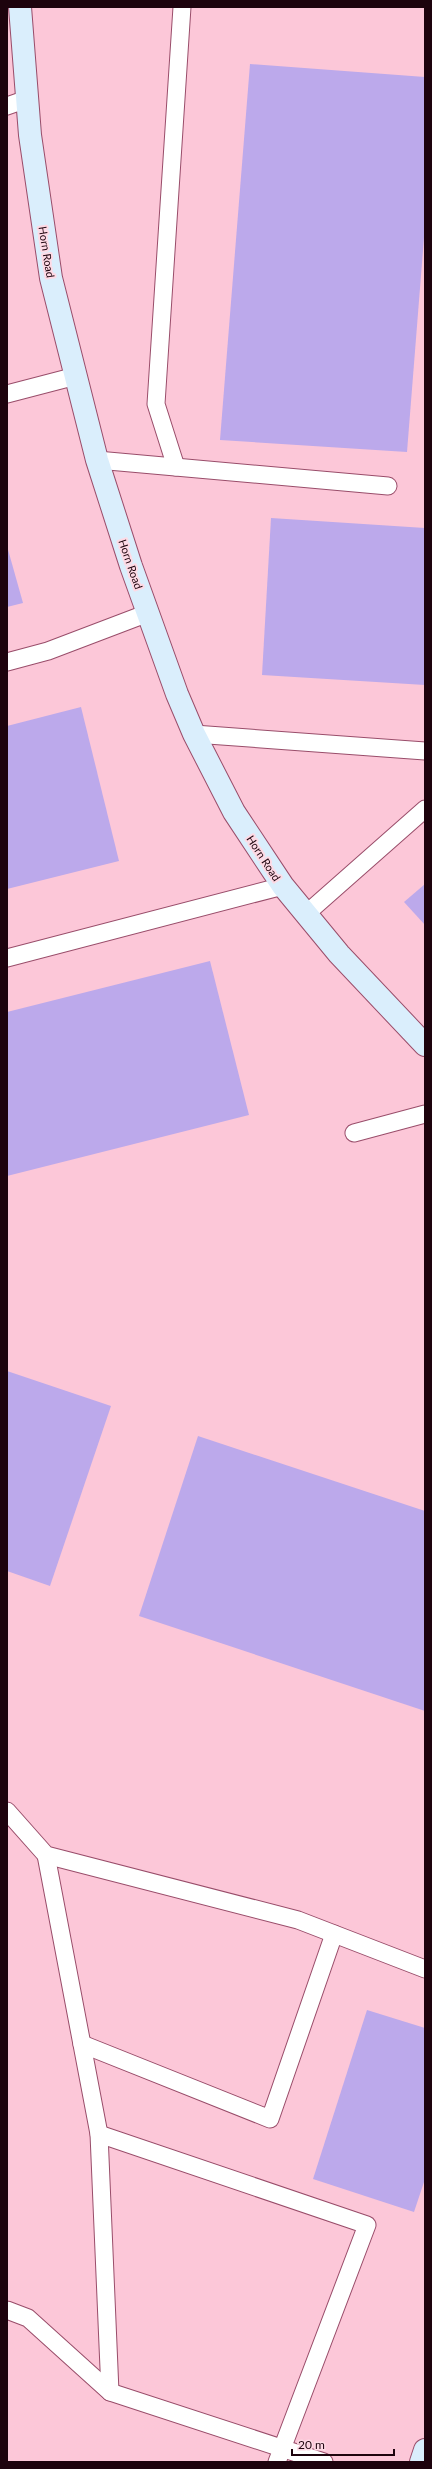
<svg xmlns="http://www.w3.org/2000/svg" width="432" height="2469" font-family="Lato,sans-serif">
<style>
.building{fill:#bca9eb}
.lines{fill:none;stroke-linecap:round;stroke-linejoin:round}
.lane-casing{stroke:#994d6a;stroke-width:19}
.secondary-casing{stroke:#994d6a;stroke-width:24}
.lane{stroke:#fff;stroke-width:17}
.secondary{stroke:#daeefc;stroke-width:22}
.labels{text-anchor:middle;dominant-baseline:central;stroke-width:4;stroke-linejoin:round;paint-order:stroke}
.street-label{font-size:11px;fill:#1d030d;stroke:#fedae5}
</style>
<rect width="100%" height="100%" fill="#fcc7d8"/>
<g class="building">
<path d="M 250,64 L 425,77 L 425,225 L 407,452 L 220,440 Z"/>
<path d="M 271,518 L 425,528 L 425,685 L 262,675 Z"/>
<path d="M 7,546 L 23,603 L 7,607 Z"/>
<path d="M 81,707 L 119,861 L 7,889 L 7,726 Z"/>
<path d="M 425,884 L 425,925 L 404,902 Z"/>
<path d="M 210,961 L 249,1115 L 7,1176 L 7,1012 Z"/>
<path d="M 7,1371 L 111,1406 L 50,1586 L 7,1571 Z"/>
<path d="M 198,1436 L 425,1511 L 425,1711 L 139,1616 Z"/>
<path d="M 367,2010 L 425,2028 L 425,2179 L 414,2212 L 313,2179 Z"/>
</g>
<g class="lines">
<defs>
<g id="lane">
<path d="M 7,106 L 27,99"/>
<path d="M 7,394 L 76,376"/>
<path d="M 97,460 L 388,486"/>
<path d="M 176,467 L 156,404 L 182,7"/>
<path d="M 7,662 L 48,651 L 148,613"/>
<path d="M 194,734 L 425,751"/>
<path d="M 306,914 L 425,809"/>
<path d="M 7,958 L 283,886"/>
<path d="M 354,1133 L 425,1114"/>
<path d="M 7,1811 L 46,1855 L 298,1920 L 425,1969"/>
<path d="M 46,1855 L 99,2134 L 110,2392"/>
<path d="M 82,2044 L 270,2119 L 334,1934"/>
<path d="M 99,2134 L 367,2225 L 277,2462"/>
<path d="M 7,2310 L 28,2318 L 110,2392 L 324,2462"/>
</g>
<g id="secondary">
<path d="M 20,7 L 30,135 L 51,278 L 97,460 L 131,566 L 177,694 L 194,734 L 234,812 L 283,886 L 339,954 L 425,1045"/>
<path d="M 421,2462 L 425,2450"/>
</g>
</defs>
<use href="#lane" class="lane-casing"/>
<use href="#secondary" class="secondary-casing"/>
<use href="#lane" class="lane"/>
<use href="#secondary" class="secondary"/>
</g>
<g class="labels">
<g class="street-label">
<text transform="translate(47 252) rotate(81)">Horn Road</text>
<text transform="translate(131 564) rotate(71)">Horn Road</text>
<text transform="translate(264 858) rotate(57)">Horn Road</text>
</g>
</g>
<rect width="432" height="2469" fill="none" stroke="#1d030d" stroke-width="16"/>
<path d="M292 2449v6h102v-6" fill="none" stroke="#1d030d" stroke-width="2"/>
<text x="298" y="2449" font-size="12" fill="#1d030d" stroke="#fedae5" stroke-width="3" paint-order="stroke">20 m</text>
</svg>
